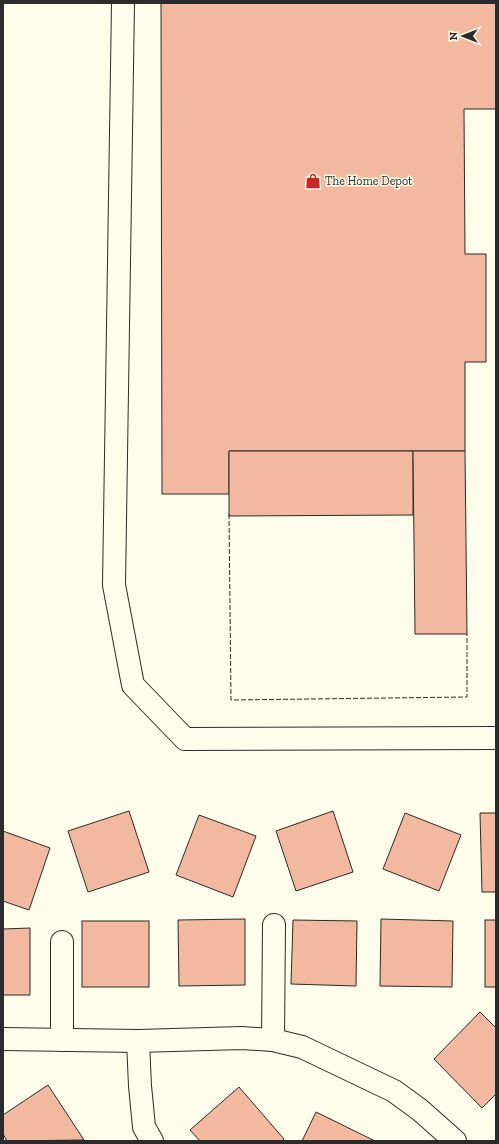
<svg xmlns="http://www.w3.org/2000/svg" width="499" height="1144" font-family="'Zilla Slab',serif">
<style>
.building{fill:#f2b8a0;stroke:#2b2b2b}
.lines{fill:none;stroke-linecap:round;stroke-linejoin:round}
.minor-casing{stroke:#2b2b2b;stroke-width:24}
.minor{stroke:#fdfbea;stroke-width:22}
.fence{stroke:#2b2b2b;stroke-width:1;stroke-dasharray:5 2;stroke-linecap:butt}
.labels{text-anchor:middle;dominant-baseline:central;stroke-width:3;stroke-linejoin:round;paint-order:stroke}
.poi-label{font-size:12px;fill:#2b2b2b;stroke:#fdfbea;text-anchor:start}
</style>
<rect width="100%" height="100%" fill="#fdfbea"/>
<g class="building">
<path d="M 161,3 L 496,3 L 496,109 L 464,109 L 465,254 L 486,254 L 486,362 L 465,362 L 465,451 L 229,451 L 229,494 L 162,494 Z"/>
<path d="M 229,451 L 413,451 L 413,515 L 229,516 Z"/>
<path d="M 413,451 L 465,451 L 467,634 L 415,634 Z"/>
<path d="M 129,811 L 149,872 L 88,892 L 68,831 Z"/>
<path d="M 333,811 L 353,872 L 296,891 L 276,831 Z"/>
<path d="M 405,813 L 461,835 L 439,891 L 383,869 Z"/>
<path d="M 480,813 L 496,813 L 496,892 L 482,892 Z"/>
<path d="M 199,815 L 256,836 L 233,897 L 176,875 Z"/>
<path d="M 3,831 L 50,848 L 29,910 L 3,901 Z"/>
<path d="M 245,919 L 245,985 L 179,986 L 178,920 Z"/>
<path d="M 381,919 L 453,921 L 452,987 L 380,986 Z"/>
<path d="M 293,920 L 357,921 L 356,986 L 291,984 Z"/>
<rect x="485" y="920" width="11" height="67"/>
<rect x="82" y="921" width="67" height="66"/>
<path d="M 30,928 L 30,995 L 3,995 L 3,929 Z"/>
<path d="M 480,1012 L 496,1028 L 496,1094 L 482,1108 L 434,1059 Z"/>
<path d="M 48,1085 L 84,1140 L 7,1141 L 3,1134 L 3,1115 Z"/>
<path d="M 239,1087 L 284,1139 L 282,1141 L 200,1141 L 190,1130 Z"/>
<path d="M 316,1112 L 375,1141 L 302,1141 Z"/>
</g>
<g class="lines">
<defs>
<g id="minor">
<path d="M 123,3 L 114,585 L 133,685 L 185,739 L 496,738"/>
<path d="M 62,942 L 62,1040"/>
<path d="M 3,1039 L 138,1041 L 242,1038 L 273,1040 L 302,1047 L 394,1091 L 420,1110 L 455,1141"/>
<path d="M 273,1040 L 274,925"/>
<path d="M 138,1041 L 140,1086 L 144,1127 L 152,1141"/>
</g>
</defs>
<use href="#minor" class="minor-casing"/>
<use href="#minor" class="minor"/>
<path class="fence" d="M 229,514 L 231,700 L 467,697 L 467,634"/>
</g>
<defs>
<symbol id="shop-bare" viewBox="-9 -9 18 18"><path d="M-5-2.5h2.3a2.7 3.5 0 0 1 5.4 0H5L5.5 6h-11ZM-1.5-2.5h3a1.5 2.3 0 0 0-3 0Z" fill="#c62828" stroke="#fdfbea" stroke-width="2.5" paint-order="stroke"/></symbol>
</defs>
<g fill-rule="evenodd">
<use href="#shop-bare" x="302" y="170" width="22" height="22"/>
</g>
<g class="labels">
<g class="poi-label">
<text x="325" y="181">The Home Depot</text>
</g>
</g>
<rect width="499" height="1144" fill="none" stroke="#2b2b2b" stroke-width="8"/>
<g transform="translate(463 36) rotate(270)" stroke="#fdfbea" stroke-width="3" paint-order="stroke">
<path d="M0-3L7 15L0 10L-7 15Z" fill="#2b2b2b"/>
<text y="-6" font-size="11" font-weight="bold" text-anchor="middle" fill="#2b2b2b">N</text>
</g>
</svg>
